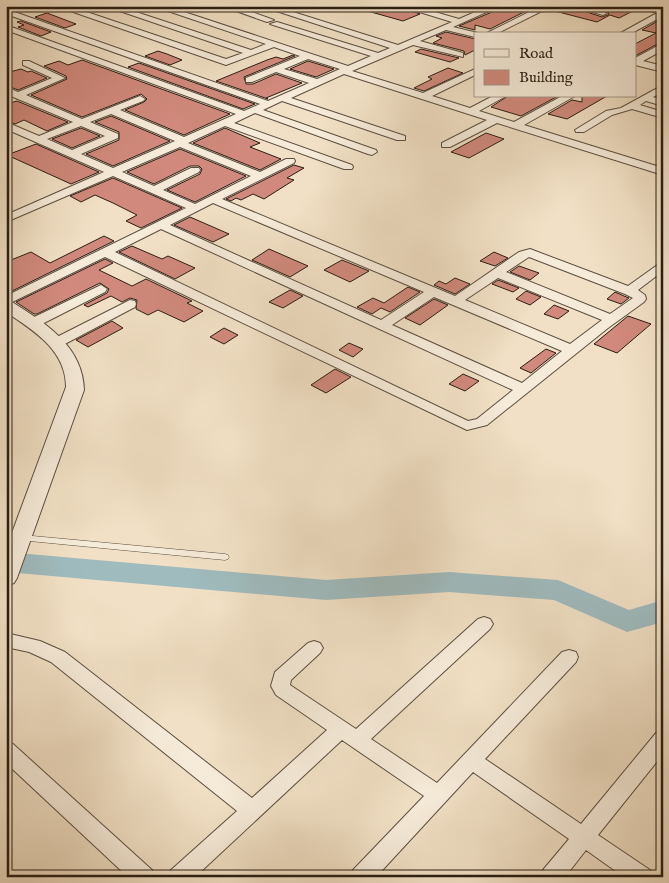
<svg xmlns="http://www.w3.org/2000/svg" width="669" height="883" font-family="'IM FELL English',serif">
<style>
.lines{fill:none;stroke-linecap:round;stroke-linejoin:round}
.river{fill:#9fbbbe;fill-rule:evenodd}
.building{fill:#d0897c;stroke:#291d13}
.service-casing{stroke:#5b4e40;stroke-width:1}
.minor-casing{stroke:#5b4e40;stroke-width:2}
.tertiary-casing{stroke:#5b4e40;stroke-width:2}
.service{fill:#f6ebd9;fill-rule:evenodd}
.minor{fill:#f6ebd9;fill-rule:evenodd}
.tertiary{fill:#f6ebd9;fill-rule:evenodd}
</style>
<rect width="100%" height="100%" fill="#f1e0c5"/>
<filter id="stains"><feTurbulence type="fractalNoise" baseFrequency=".004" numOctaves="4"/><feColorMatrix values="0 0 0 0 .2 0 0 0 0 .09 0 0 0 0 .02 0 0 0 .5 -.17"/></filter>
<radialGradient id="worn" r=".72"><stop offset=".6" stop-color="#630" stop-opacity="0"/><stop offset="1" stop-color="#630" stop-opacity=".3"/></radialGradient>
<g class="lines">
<path class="river" d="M 6,552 L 326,580 L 449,572 L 558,580 L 629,610 L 663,600 L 663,622 L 627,632 L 554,600 L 449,592 L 326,600 L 6,572 Z"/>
</g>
<g class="building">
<path d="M 364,6 L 398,6 L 420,14 L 403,21 L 364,10 Z"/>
<path d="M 506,6 L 536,6 L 490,29 L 475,25 L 475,30 L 459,26 Z"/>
<path d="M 554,6 L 569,6 L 602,17 L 608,15 L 609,12 L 593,6 L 632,6 L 637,9 L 619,18 L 610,15 L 597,22 L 551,10 Z"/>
<path d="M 47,13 L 76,24 L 65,28 L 35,17 Z"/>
<path d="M 663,18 L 663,41 L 635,56 L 635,44 L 656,33 L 642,30 Z"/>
<path d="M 21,21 L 51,32 L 41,36 L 18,27 L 24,25 L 17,22 Z"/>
<path d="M 446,32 L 475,39 L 475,50 L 465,55 L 464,51 L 433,43 L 442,38 L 436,36 Z"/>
<path d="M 421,49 L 459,58 L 450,62 L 415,52 Z"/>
<path d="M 158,51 L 167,54 L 182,60 L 170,65 L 145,56 Z"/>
<path d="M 293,55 L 295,56 L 244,77 L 246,84 L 253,84 L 276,74 L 302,83 L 266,98 L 268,99 L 216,81 L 267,60 L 276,57 L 283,59 Z"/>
<path d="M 82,60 L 230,114 L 184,135 L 125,110 L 144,102 L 147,99 L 141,94 L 82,117 L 31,95 L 67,79 L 66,76 L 44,66 L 59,61 L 68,65 Z"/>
<path d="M 308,61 L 334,69 L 316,77 L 290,69 Z"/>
<path d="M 139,63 L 255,104 L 243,109 L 128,67 Z"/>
<path d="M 448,68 L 463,73 L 424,91 L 414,88 L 432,79 L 428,77 Z"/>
<path d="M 21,69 L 28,72 L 31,71 L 47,78 L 18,90 L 6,85 L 6,73 Z"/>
<path d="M 508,96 L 558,96 L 521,116 L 491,107 Z"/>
<path d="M 582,96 L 607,96 L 567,119 L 548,114 L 572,100 L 582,102 Z"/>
<path d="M 17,101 L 68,122 L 47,131 L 24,120 L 15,124 L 6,120 L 6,104 Z"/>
<path d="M 111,116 L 170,141 L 113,166 L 86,154 L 119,140 L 119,132 L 95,122 Z"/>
<path d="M 81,128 L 100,136 L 72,148 L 52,139 Z"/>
<path d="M 225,128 L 260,143 L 250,147 L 281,159 L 260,170 L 193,143 Z"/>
<path d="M 486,133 L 504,139 L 469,158 L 451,152 Z"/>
<path d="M 36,144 L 99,172 L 71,184 L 7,155 Z"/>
<path d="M 180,149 L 246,176 L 195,202 L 167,190 L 200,174 L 202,169 L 199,166 L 190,166 L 154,184 L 127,172 Z"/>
<path d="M 294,165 L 304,168 L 287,178 L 294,180 L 264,199 L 253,194 L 241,200 L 236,198 L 231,201 L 226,199 Z"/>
<path d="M 113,178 L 182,208 L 141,228 L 126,221 L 137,215 L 113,203 L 95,195 L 81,202 L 70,196 Z"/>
<path d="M 190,217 L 229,234 L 213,242 L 174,225 Z"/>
<path d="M 104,236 L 114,241 L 6,294 L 6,262 L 31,252 L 50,263 Z"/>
<path d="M 132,246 L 162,259 L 168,256 L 195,268 L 175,279 L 119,252 Z"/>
<path d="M 269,249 L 308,266 L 290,277 L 252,260 Z"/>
<path d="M 494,252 L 508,258 L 495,266 L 480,261 Z"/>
<path d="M 105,259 L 113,263 L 99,270 L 132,286 L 146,279 L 192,301 L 187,303 L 203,311 L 184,322 L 158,310 L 148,315 L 136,309 L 137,300 L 130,298 L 122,302 L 111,296 L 88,307 L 84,305 L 107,293 L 109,289 L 100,283 L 37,314 L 34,314 L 16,302 Z"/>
<path d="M 342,260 L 369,271 L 350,282 L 324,270 Z"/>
<path d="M 519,266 L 539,273 L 530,280 L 510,272 Z"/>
<path d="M 455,278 L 470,284 L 455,294 L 434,285 L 439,281 L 446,284 Z"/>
<path d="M 498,280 L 519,288 L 513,292 L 492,284 Z"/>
<path d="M 408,287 L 420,292 L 390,312 L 381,308 L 372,314 L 357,307 L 373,298 L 384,303 Z"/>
<path d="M 290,290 L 303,296 L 283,308 L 269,302 Z"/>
<path d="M 526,291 L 541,297 L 530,305 L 516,299 Z"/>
<path d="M 615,292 L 624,296 L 629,298 L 621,304 L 607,299 Z"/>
<path d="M 434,299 L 448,305 L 420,325 L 405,318 Z"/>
<path d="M 554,305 L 569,311 L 558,319 L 544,314 Z"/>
<path d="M 628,316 L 651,324 L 617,353 L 594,344 Z"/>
<path d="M 112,321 L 123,328 L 88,347 L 76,340 Z"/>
<path d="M 224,328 L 238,335 L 224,344 L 210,337 Z"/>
<path d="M 349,343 L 363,349 L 353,357 L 339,350 Z"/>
<path d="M 546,349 L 556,353 L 531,373 L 520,368 Z"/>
<path d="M 335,369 L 351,377 L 326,393 L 311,385 Z"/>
<path d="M 463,374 L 479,381 L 465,391 L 449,384 Z"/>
</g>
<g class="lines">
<defs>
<path id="service" d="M 22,535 L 225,554 L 228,555 L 229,557 L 228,559 L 225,560 L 19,540 L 18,538 L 19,536 Z"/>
<g id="minor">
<path d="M 56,6 L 69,6 L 226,59 L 243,53 L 105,6 L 118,6 L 251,50 L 266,44 L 153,6 L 166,6 L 348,66 L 371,56 L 270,24 L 277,22 L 378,53 L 390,48 L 261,6 L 274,6 L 398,45 L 452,22 L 400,6 L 414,6 L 459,19 L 475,12 L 459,6 C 466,6 478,9 484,8 C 489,7 494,6 500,6 L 453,27 L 478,33 L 475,34 L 475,37 L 446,30 L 420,41 L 463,53 L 463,57 L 413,45 L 352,71 L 423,93 L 475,69 L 475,75 L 432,96 L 470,108 L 493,96 L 506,96 L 479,111 L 514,122 L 562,96 L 575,96 L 524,125 L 663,168 L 663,175 L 497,123 L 450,147 L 442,147 L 442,143 L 487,120 L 344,74 L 291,98 L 405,136 L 405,140 L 397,140 L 282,101 L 263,110 L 376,150 L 377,152 L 372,155 L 368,154 L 255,113 L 234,123 L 352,165 L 353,167 L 352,169 L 344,169 L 225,126 L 188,143 L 260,172 L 286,159 L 294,159 L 295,161 L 294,163 L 222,199 L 455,296 L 519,252 L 530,249 L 628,286 L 663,261 L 663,271 L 638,290 L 645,295 L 646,299 L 644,302 L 608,328 L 487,425 L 467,430 L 105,257 L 6,305 L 6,296 L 186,208 L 113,176 L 6,222 L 6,215 L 104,172 L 6,129 L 6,122 L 39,136 L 73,122 L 6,94 L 6,87 L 18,92 L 52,78 L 23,65 L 23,61 L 29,61 L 65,78 L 26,95 L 82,119 L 140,96 L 145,99 L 143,101 L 120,110 L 184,137 L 236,114 L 6,30 L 6,25 L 244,111 L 260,104 L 6,14 L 6,9 L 268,101 L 309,83 L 276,72 L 252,82 L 246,82 L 246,78 L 300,56 L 274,47 L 226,65 ZM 308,59 L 340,69 L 317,79 L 284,69 ZM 111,114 L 175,141 L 113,168 L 81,154 L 118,138 L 118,134 L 90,122 ZM 81,126 L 105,136 L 72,150 L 47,139 ZM 180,147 L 251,176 L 195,204 L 163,190 L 199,172 L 200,170 L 199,168 L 191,168 L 154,186 L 122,172 ZM 213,203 L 424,292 L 381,320 L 170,225 ZM 161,229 L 513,390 L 477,419 L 468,421 L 115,252 ZM 529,257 L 625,294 L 633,298 L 610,314 L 506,272 ZM 498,278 L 602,320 L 570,344 L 465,300 ZM 434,297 L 562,351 L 522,383 L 392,325 Z"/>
<path d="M 222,6 L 235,6 L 274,20 L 267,22 Z"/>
<path d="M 541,6 L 552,6 L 496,34 L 485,34 Z"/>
<path d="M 571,6 L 586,6 L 607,13 L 603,15 Z"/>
<path d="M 634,6 L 649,6 L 663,10 L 663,16 L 630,34 L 619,34 L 657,13 Z"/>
<path d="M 663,43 L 663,50 L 643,61 L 663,66 L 663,72 L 635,65 L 635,58 Z"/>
<path d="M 663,85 L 663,92 L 653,97 L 663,100 L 663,106 L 646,101 L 640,105 L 663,112 L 663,118 L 632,109 L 612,115 L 584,132 L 576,132 L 575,130 L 606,111 L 621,108 Z"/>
<path d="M 101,285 L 107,289 L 105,292 L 38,326 L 33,327 L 26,323 L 28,320 Z"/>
<path d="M 130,300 L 135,301 L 136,304 L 135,307 L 61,346 L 56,347 L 49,343 L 51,340 Z"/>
<path d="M 484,617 L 490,619 L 493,624 L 490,629 L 371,739 L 437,783 L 562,652 L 569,650 L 576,652 L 578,657 L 576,662 L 485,759 L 581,824 L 656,733 L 663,731 L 663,754 L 598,835 L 650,870 L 653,877 L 624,877 L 586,850 L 565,877 L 540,877 L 543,870 L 569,839 L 473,772 L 376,877 L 350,877 L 353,870 L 424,796 L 342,740 L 195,877 L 168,877 L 171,870 L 237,811 L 51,662 L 29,652 L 6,647 L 6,633 L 40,641 L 65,652 L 252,798 L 327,730 L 276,695 L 271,686 L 275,672 L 308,643 L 314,641 L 320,643 L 323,648 L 320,653 L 291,680 L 290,685 L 356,729 L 478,619 Z"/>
<path d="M 6,742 L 13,744 L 152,870 L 155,877 L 128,877 L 6,763 Z"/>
</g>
<path id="tertiary" d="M 6,300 L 12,302 C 45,323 83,346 84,390 L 17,578 L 14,583 L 6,586 L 6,549 L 66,387 C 66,350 34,331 6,312 Z"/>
</defs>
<use href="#service" class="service-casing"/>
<use href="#minor" class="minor-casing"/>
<use href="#tertiary" class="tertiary-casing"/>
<use href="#service" class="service"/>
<use href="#minor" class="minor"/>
<use href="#tertiary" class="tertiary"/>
</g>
<rect width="669" height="883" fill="none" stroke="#f1e0c5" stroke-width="25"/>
<rect x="8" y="8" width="654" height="868" fill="none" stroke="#291d13" stroke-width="2.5"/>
<rect x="12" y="12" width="644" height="858" fill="none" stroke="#291d13"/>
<rect x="474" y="32" width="162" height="65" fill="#f6ebd9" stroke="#a4998a"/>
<rect x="484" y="49" width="25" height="8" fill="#f6ebd9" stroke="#a4998a"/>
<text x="519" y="58" font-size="15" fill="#291d13">Road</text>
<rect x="484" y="70" width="25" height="15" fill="#d0897c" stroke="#a4998a"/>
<text x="519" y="82" font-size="15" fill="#291d13">Building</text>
<rect width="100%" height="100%" filter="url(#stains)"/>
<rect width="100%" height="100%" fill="url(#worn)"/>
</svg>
